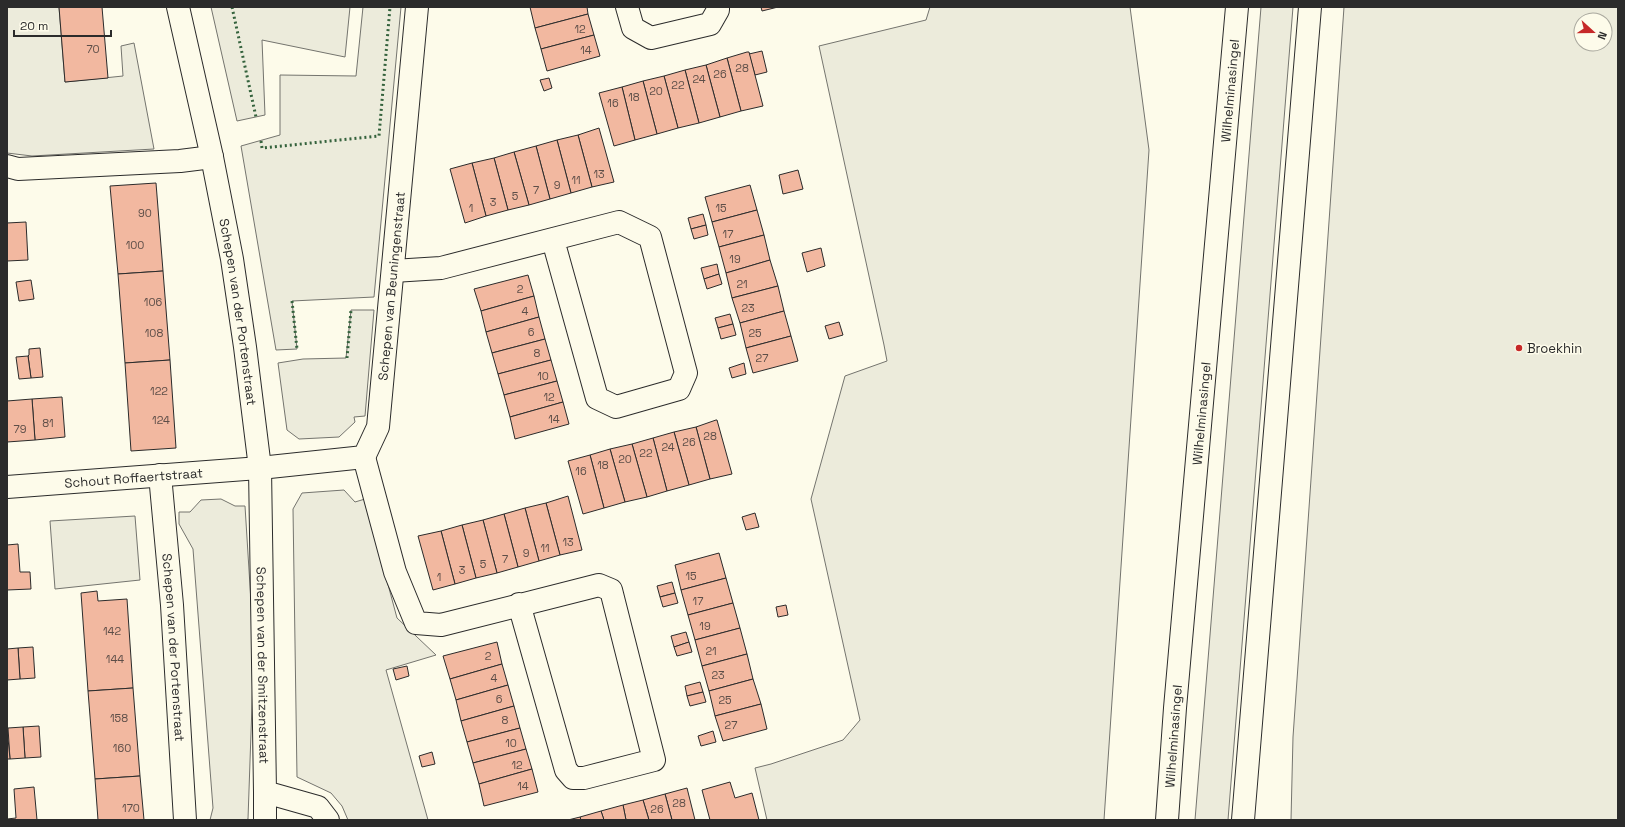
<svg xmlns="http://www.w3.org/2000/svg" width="1625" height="827" font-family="'Space Grotesk',sans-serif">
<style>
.green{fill:#ecebdb;stroke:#74746e;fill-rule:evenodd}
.building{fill:#f2b8a0;stroke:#2b2b2b}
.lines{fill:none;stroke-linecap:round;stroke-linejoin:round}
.minor-casing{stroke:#2b2b2b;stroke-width:24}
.primary-casing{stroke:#2b2b2b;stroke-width:24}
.minor{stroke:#fdfbea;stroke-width:22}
.primary{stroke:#fdfbea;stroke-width:22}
.hedge{stroke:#34623c;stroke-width:3;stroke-dasharray:2 3;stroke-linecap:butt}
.poi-dot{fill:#c62828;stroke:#fdfbea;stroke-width:1.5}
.labels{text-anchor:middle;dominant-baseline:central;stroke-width:3;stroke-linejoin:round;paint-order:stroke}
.number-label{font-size:11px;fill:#5d4e48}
.street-label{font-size:13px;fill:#2b2b2b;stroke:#fdfbea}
.poi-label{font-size:13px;fill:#2b2b2b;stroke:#fdfbea;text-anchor:start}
</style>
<rect width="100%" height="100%" fill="#fdfbea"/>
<g class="green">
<path d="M 7,7 L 59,7 L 65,82 L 123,76 L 121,46 L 134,43 L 154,149 L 32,156 L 7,153 Z"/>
<path d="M 211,7 L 350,7 L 345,57 L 262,40 L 265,115 L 237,121 Z"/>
<path d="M 363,7 L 401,7 L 374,297 L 292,301 L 297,349 L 276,350 L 241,146 L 280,135 L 280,75 L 356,76 Z"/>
<path d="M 930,7 L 1130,7 L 1149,150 L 1104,820 L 767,820 L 755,768 L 771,764 L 843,740 L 860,720 L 811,499 L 845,376 L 887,361 L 884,345 L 819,46 L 926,20 Z"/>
<path d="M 1261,7 L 1293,7 L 1228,820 L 1195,820 Z"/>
<path d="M 1344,7 L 1618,7 L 1618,820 L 1291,820 L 1293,737 ZM 1581,20 L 1605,20 L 1605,44 L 1581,44 Z"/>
<path d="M 351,310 L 374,310 L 365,416 L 354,417 L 355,422 L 339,437 L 299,439 L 287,430 L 278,363 L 303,359 L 346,358 Z"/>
<path d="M 344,490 L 355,502 L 365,499 L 397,618 L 436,655 L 386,670 L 428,820 L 348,820 L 342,806 L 331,793 L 297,777 L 293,509 L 302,493 Z"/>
<path d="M 221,499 L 235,506 L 245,506 L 252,618 L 253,676 L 248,819 L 246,820 L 210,820 L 213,808 L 193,549 L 179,524 L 179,512 L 190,512 L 201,500 Z"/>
<path d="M 135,516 L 140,580 L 55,589 L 50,521 Z"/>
</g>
<g class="building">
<path d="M 59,7 L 102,7 L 108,78 L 65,82 Z"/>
<path d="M 587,7 L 588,14 L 535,28 L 530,7 Z"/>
<path d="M 761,7 L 778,7 L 762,11 Z"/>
<path d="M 588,14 L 594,35 L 541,49 L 535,28 Z"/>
<path d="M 594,35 L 600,56 L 547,71 L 541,49 Z"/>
<path d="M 762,51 L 767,72 L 755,75 L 749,54 Z"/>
<path d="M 747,52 L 749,52 L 763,106 L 741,111 L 727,58 Z"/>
<path d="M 727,58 L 741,111 L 720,117 L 706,65 Z"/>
<path d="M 706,65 L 720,117 L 699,123 L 685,70 Z"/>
<path d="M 685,70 L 699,123 L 678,128 L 664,76 Z"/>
<path d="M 664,76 L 678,128 L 657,134 L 643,81 Z"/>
<path d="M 549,78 L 552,88 L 544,91 L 540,80 Z"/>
<path d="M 643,81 L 657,134 L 635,140 L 622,87 Z"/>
<path d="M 622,87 L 635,140 L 614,146 L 599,93 Z"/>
<path d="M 599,128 L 614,182 L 592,187 L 578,135 Z"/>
<path d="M 578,135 L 592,187 L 571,193 L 557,140 Z"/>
<path d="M 557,140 L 571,193 L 550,199 L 536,146 Z"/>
<path d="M 536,146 L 550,199 L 529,205 L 514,152 Z"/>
<path d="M 514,152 L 529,205 L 508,210 L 494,158 Z"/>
<path d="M 494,158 L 508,210 L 486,216 L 472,163 Z"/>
<path d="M 472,163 L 486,216 L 465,223 L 450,169 Z"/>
<path d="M 798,170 L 803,189 L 783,194 L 779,175 Z"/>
<path d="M 156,183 L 163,271 L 118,274 L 110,186 Z"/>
<path d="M 750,185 L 757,210 L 712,222 L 705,197 Z"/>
<path d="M 757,210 L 764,235 L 719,247 L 712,222 Z"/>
<path d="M 703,214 L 706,225 L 691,229 L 688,218 Z"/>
<path d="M 26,222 L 28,260 L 7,261 L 7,223 Z"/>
<path d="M 706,225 L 708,235 L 694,239 L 691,229 Z"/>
<path d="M 764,235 L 770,260 L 726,273 L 719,247 Z"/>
<path d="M 821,248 L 825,266 L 807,272 L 802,253 Z"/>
<path d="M 770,260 L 778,286 L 732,298 L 726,273 Z"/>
<path d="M 717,264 L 719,274 L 704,279 L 701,268 Z"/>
<path d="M 163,271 L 170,360 L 125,363 L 118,274 Z"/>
<path d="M 719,274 L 722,284 L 707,289 L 704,279 Z"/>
<path d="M 528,275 L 534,296 L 481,311 L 474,289 Z"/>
<path d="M 31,280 L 34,299 L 19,301 L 16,282 Z"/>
<path d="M 778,286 L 784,311 L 740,323 L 732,298 Z"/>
<path d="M 534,296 L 539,317 L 486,332 L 481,311 Z"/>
<path d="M 784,311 L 791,336 L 746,348 L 740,323 Z"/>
<path d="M 730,314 L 733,324 L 718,328 L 715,318 Z"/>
<path d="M 539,317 L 545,339 L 492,353 L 486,332 Z"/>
<path d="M 839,322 L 843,335 L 829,339 L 825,326 Z"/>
<path d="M 733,324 L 736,335 L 721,339 L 718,328 Z"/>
<path d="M 791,336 L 798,361 L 753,373 L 746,348 Z"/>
<path d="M 545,339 L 551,360 L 498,374 L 492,353 Z"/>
<path d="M 40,348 L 43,377 L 31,378 L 28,356 L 29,355 L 29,349 Z"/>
<path d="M 28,356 L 31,378 L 19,379 L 16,357 Z"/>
<path d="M 170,360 L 176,448 L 131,451 L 125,363 Z"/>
<path d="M 551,360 L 557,381 L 504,395 L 498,374 Z"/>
<path d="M 744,363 L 746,374 L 732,378 L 729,368 Z"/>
<path d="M 557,381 L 563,402 L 510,417 L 504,395 Z"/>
<path d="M 62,397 L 65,437 L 35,440 L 32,399 Z"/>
<path d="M 32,399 L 35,440 L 7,442 L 7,401 Z"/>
<path d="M 563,402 L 569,424 L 515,439 L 510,417 Z"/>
<path d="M 716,420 L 717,420 L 732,474 L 710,479 L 696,427 Z"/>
<path d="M 696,427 L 710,479 L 689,485 L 674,432 Z"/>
<path d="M 674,432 L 689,485 L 667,491 L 653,438 Z"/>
<path d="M 653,438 L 667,491 L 647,497 L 632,444 Z"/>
<path d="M 632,444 L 647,497 L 625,502 L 610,449 Z"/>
<path d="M 610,449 L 625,502 L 604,508 L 590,455 Z"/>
<path d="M 590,455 L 604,508 L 583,514 L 568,461 Z"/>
<path d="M 568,496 L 582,550 L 560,555 L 546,503 Z"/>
<path d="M 546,503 L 560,555 L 539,561 L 525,508 Z"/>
<path d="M 525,508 L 539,561 L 518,567 L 504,514 Z"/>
<path d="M 755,513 L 759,527 L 746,530 L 742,517 Z"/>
<path d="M 504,514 L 518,567 L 497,573 L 483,520 Z"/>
<path d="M 483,520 L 497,573 L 476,578 L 462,525 Z"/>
<path d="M 462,525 L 476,578 L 455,584 L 441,531 Z"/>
<path d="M 441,531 L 455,584 L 433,590 L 418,536 Z"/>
<path d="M 18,544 L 20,572 L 30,572 L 31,589 L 7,590 L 7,545 Z"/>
<path d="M 719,553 L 726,578 L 681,590 L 675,565 Z"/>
<path d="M 726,578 L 733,603 L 688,615 L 681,590 Z"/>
<path d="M 672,582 L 675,593 L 660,597 L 657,586 Z"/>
<path d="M 97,591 L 98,601 L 127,599 L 133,688 L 88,691 L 81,593 Z"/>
<path d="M 675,593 L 678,603 L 663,607 L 660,597 Z"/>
<path d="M 733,603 L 740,628 L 695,640 L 688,615 Z"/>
<path d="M 786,605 L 788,615 L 778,617 L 776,607 Z"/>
<path d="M 740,628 L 747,654 L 702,666 L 695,640 Z"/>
<path d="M 686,632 L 689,642 L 674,647 L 671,636 Z"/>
<path d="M 497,642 L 502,664 L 450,679 L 443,656 Z"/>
<path d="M 689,642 L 692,652 L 677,656 L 674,647 Z"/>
<path d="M 33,647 L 35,678 L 20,679 L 18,648 Z"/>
<path d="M 18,648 L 20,679 L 7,680 L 7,649 Z"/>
<path d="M 747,654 L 753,679 L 709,691 L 702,666 Z"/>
<path d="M 502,664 L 508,685 L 456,700 L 450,679 Z"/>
<path d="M 407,666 L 409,676 L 396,680 L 393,669 Z"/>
<path d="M 753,679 L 761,704 L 715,716 L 709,691 Z"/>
<path d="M 700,682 L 703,692 L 687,696 L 685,686 Z"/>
<path d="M 508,685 L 514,706 L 461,721 L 456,700 Z"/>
<path d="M 133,688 L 140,776 L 95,779 L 88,691 Z"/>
<path d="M 703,692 L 706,702 L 690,706 L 687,696 Z"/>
<path d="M 761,704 L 767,729 L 723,741 L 715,716 Z"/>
<path d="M 514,706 L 520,728 L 467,742 L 461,721 Z"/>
<path d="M 39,726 L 41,757 L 25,758 L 23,727 Z"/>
<path d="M 23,727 L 25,758 L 10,759 L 8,728 Z"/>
<path d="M 7,728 L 10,759 L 7,759 Z"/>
<path d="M 520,728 L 526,749 L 473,763 L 467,742 Z"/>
<path d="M 713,731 L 716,742 L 701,746 L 698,736 Z"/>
<path d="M 526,749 L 532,769 L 479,784 L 473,763 Z"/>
<path d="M 432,752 L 435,764 L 422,767 L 419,756 Z"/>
<path d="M 532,769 L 538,792 L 484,806 L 479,784 Z"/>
<path d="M 140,776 L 144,820 L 98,820 L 95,779 Z"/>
<path d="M 730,782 L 735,798 L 752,793 L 759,820 L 710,820 L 702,790 Z"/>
<path d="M 34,787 L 37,820 L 7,820 L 7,819 L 16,818 L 14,789 Z"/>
<path d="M 687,788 L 695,820 L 672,820 L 665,794 Z"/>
<path d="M 665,794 L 672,820 L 649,820 L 643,800 Z"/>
<path d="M 643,800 L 649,820 L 626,820 L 623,805 Z"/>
<path d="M 623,805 L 626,820 L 604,820 L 601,811 Z"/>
<path d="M 601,811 L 604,820 L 581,820 L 580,817 Z"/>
<path d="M 580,817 L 581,820 L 568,820 Z"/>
</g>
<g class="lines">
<defs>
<g id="minor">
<path id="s1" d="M 178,7 L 212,157 L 232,259 L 245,347 L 260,468 L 265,792 L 318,807 L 328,820"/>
<path d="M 627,7 L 633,28 L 651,38 L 710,24 L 718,10 L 718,7"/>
<path d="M 7,166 L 18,169 L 180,161 L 212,157"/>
<path d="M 393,271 L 441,268 L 619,222 L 650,237 L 686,373 L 679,389 L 616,407 L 597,398 L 553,240"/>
<path d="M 364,457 L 395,572 L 416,623 L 441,625 L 599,585 L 611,590 L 654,760 L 584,778 L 573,778 L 566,770 L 519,604"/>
<path id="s2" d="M 160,475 L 172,605 L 185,820"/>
<path id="s3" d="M 7,487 L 260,468 L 364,457 L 378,427 L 417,7"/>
<path d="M 265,820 L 265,792"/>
</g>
<g id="primary">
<path id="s4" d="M 1167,820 L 1175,708 L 1237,7"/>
<path d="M 1243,820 L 1310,7"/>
</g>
</defs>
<use href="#minor" class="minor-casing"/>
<use href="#primary" class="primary-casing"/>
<use href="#minor" class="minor"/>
<use href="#primary" class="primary"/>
<g class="hedge">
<path d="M 232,7 L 256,117"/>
<path d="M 261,141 L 262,148 L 379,136 L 390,7"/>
<path d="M 292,301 L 297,349"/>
<path d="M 347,358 L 351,310"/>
</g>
</g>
<circle class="poi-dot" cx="1519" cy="348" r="4"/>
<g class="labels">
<g class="number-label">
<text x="580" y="29">12</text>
<text x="93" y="49">70</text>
<text x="586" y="50">14</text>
<text x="742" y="68">28</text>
<text x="720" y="74">26</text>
<text x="699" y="79">24</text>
<text x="678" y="85">22</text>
<text x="656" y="91">20</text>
<text x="634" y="97">18</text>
<text x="613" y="103">16</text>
<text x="599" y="174">13</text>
<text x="576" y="180">11</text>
<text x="557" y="185">9</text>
<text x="536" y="190">7</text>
<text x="515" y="196">5</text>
<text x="493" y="202">3</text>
<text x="471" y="208">1</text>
<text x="721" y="208">15</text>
<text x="145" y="213">90</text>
<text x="728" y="234">17</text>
<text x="135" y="245">100</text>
<text x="735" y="259">19</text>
<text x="742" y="284">21</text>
<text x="520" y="289">2</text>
<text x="153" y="302">106</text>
<text x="748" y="308">23</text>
<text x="525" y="311">4</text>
<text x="531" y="332">6</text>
<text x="154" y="333">108</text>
<text x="755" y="333">25</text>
<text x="537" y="353">8</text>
<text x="762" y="358">27</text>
<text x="543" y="376">10</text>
<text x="159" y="391">122</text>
<text x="549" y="397">12</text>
<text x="554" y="419">14</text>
<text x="161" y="420">124</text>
<text x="48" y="423">81</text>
<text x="20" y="429">79</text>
<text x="710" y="436">28</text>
<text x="689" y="442">26</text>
<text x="668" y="447">24</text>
<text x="646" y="453">22</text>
<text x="625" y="459">20</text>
<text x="603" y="465">18</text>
<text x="581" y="471">16</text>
<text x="568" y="542">13</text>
<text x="545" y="548">11</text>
<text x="526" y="553">9</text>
<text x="505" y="559">7</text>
<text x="483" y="564">5</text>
<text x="462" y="570">3</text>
<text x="691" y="576">15</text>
<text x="439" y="577">1</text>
<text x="698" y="601">17</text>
<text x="705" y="626">19</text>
<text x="112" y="631">142</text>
<text x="711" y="651">21</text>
<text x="488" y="656">2</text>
<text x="115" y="659">144</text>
<text x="718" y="675">23</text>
<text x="494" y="678">4</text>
<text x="499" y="699">6</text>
<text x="725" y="700">25</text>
<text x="119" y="718">158</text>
<text x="505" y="720">8</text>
<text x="731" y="725">27</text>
<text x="511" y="743">10</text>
<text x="122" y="748">160</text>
<text x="517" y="765">12</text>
<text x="523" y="786">14</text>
<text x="679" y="803">28</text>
<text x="131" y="808">170</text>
<text x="657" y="809">26</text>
</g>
<g class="street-label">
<text stroke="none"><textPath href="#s4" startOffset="732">Wilhelminasingel</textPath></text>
<text stroke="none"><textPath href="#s3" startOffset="533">Schepen van Beuningenstraat</textPath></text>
<text stroke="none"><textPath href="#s1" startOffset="311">Schepen van der Portenstraat</textPath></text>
<text stroke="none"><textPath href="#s4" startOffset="408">Wilhelminasingel</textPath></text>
<text stroke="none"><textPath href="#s3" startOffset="127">Schout Roffaertstraat</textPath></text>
<text stroke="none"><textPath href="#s2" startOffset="173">Schepen van der Portenstraat</textPath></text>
<text stroke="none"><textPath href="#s1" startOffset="666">Schepen van der Smitzenstraat</textPath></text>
<text stroke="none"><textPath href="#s4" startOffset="84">Wilhelminasingel</textPath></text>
</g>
<g class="poi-label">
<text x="1527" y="348">Broekhin</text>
</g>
</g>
<rect width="1625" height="827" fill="none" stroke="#2b2b2b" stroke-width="16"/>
<g transform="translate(1593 32) rotate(111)"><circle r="19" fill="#fdfbea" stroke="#a9a89e"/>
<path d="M0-3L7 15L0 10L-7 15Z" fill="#c62828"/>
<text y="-6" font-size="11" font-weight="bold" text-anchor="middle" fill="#2b2b2b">N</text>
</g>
<path d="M14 30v6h97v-6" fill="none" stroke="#2b2b2b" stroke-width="2"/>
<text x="20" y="30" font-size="12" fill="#2b2b2b" stroke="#fdfbea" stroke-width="3" paint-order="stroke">20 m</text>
</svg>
